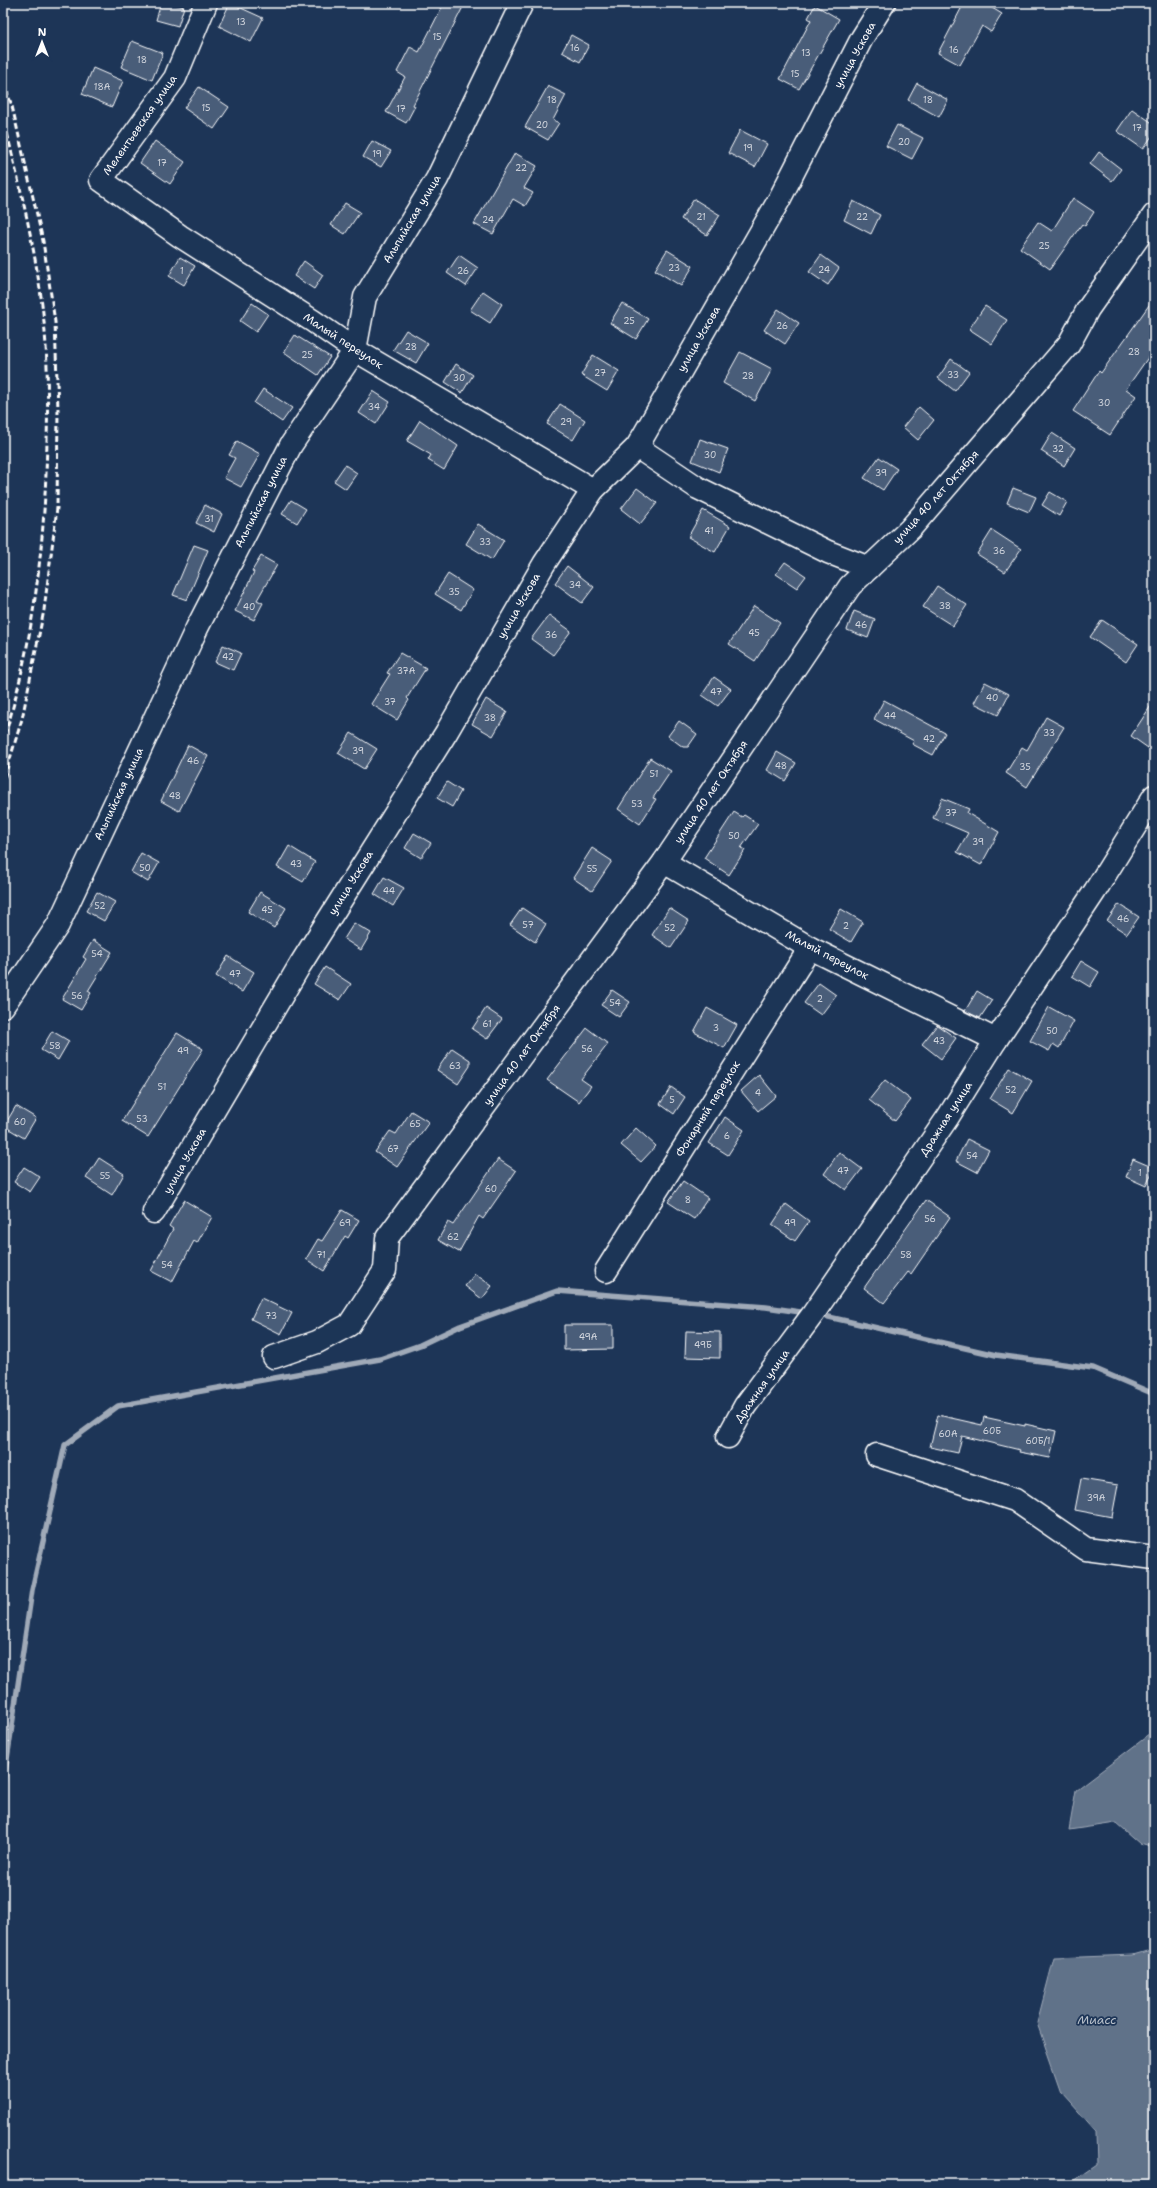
<svg xmlns="http://www.w3.org/2000/svg" width="1157" height="2188" font-family="'Shantell Sans',sans-serif">
<style>
.water{fill:#617289;stroke:#a0aab8}
.lines{fill:none;stroke-linecap:round;stroke-linejoin:round}
.stream{stroke:#a0aab8;stroke-width:5.5}
.building{fill:#4a5d79;stroke:#fff}
.minor-casing{stroke:#fff;stroke-width:25}
.minor{stroke:#1d3557;stroke-width:22}
.rail{stroke:#fff;stroke-width:3;stroke-dasharray:6 3;stroke-linecap:butt}
.labels{text-anchor:middle;dominant-baseline:central;stroke-width:3.5;stroke-linejoin:round;paint-order:stroke}
.number-label{font-size:9px;fill:#d2d6de}
.street-label{font-size:11px;fill:#fff;stroke:#1d3557}
.water-label{font-size:12px;font-style:italic;fill:#b8c0ca;stroke:#1d3557}
</style>
<rect width="100%" height="100%" fill="#1d3557"/>
<filter id="ink" filterUnits="userSpaceOnUse"><feTurbulence type="fractalNoise" baseFrequency=".025" numOctaves="2"/><feDisplacementMap in="SourceGraphic" scale="8" xChannelSelector="R" yChannelSelector="G"/><feConvolveMatrix kernelMatrix="1 2 1 2 8 2 1 2 1" color-interpolation-filters="sRGB"/></filter>
<g filter="url(#ink)">
<g class="water">
<path d="M 1154,1731 L 1154,1848 L 1140,1844 L 1116,1823 L 1069,1830 L 1076,1790 Z"/>
<path d="M 1154,1949 L 1154,2185 L 1068,2185 L 1097,2165 L 1096,2131 L 1061,2092 L 1037,2023 L 1054,1958 L 1133,1955 Z"/>
</g>
<g class="lines">
<g class="stream">
<path d="M 820,1315 L 996,1355 L 1093,1368 L 1154,1394"/>
<path d="M 3,1786 L 32,1590 L 65,1445 L 118,1406 L 380,1359 L 420,1345 L 460,1326 L 557,1291 L 766,1307 L 807,1313"/>
</g>
</g>
<g class="building">
<path d="M 161,3 L 171,3 L 184,7 L 178,26 L 156,20 Z"/>
<path d="M 230,3 L 263,18 L 251,42 L 219,26 Z"/>
<path d="M 444,3 L 465,3 L 413,105 L 415,106 L 406,123 L 386,112 L 405,77 L 397,72 L 410,47 L 419,52 Z"/>
<path d="M 964,3 L 984,3 L 1002,14 L 991,32 L 982,26 L 960,65 L 938,53 Z"/>
<path d="M 815,5 L 839,19 L 799,89 L 780,79 L 811,20 L 808,18 Z"/>
<path d="M 571,35 L 589,45 L 580,62 L 562,52 Z"/>
<path d="M 132,41 L 163,53 L 152,80 L 121,67 Z"/>
<path d="M 93,68 L 123,81 L 112,107 L 82,94 Z"/>
<path d="M 917,83 L 948,100 L 939,117 L 908,100 Z"/>
<path d="M 548,86 L 566,95 L 553,120 L 559,123 L 548,140 L 525,127 Z"/>
<path d="M 199,87 L 229,107 L 214,129 L 184,108 Z"/>
<path d="M 1132,109 L 1154,124 L 1154,133 L 1143,149 L 1117,131 Z"/>
<path d="M 897,125 L 923,138 L 912,159 L 886,146 Z"/>
<path d="M 740,130 L 767,144 L 755,167 L 728,153 Z"/>
<path d="M 155,141 L 185,162 L 170,184 L 140,163 Z"/>
<path d="M 372,141 L 391,151 L 381,167 L 363,157 Z"/>
<path d="M 1099,152 L 1121,169 L 1112,181 L 1090,164 Z"/>
<path d="M 515,153 L 537,166 L 524,188 L 533,193 L 525,206 L 513,199 L 493,234 L 474,224 Z"/>
<path d="M 1073,198 L 1094,212 L 1085,226 L 1082,224 L 1050,269 L 1020,248 L 1038,222 L 1052,231 Z"/>
<path d="M 694,199 L 720,215 L 707,235 L 681,219 Z"/>
<path d="M 853,201 L 880,215 L 871,234 L 844,220 Z"/>
<path d="M 345,203 L 360,212 L 345,234 L 331,225 Z"/>
<path d="M 667,250 L 693,266 L 681,286 L 655,270 Z"/>
<path d="M 459,255 L 478,268 L 466,286 L 447,273 Z"/>
<path d="M 821,255 L 839,268 L 828,285 L 809,272 Z"/>
<path d="M 180,257 L 195,266 L 184,285 L 169,276 Z"/>
<path d="M 304,261 L 323,275 L 314,289 L 294,276 Z"/>
<path d="M 483,291 L 502,304 L 490,323 L 470,310 Z"/>
<path d="M 1154,298 L 1154,349 L 1126,389 L 1136,396 L 1110,435 L 1073,411 L 1099,371 L 1101,373 Z"/>
<path d="M 252,303 L 268,314 L 256,332 L 240,321 Z"/>
<path d="M 622,303 L 648,319 L 636,339 L 610,323 Z"/>
<path d="M 985,306 L 1007,320 L 992,344 L 969,329 Z"/>
<path d="M 778,309 L 799,323 L 785,344 L 764,330 Z"/>
<path d="M 406,330 L 428,343 L 416,363 L 393,350 Z"/>
<path d="M 295,335 L 330,357 L 318,375 L 284,352 Z"/>
<path d="M 740,352 L 772,369 L 755,401 L 723,383 Z"/>
<path d="M 593,355 L 619,371 L 607,391 L 581,375 Z"/>
<path d="M 951,359 L 969,372 L 955,391 L 938,378 Z"/>
<path d="M 456,364 L 473,375 L 462,393 L 445,382 Z"/>
<path d="M 263,389 L 292,408 L 282,422 L 254,403 Z"/>
<path d="M 373,391 L 390,402 L 376,424 L 359,413 Z"/>
<path d="M 560,404 L 585,420 L 573,440 L 547,424 Z"/>
<path d="M 919,407 L 934,420 L 918,440 L 903,427 Z"/>
<path d="M 420,420 L 458,446 L 444,470 L 428,460 L 431,455 L 407,441 Z"/>
<path d="M 1052,433 L 1075,448 L 1064,466 L 1041,451 Z"/>
<path d="M 700,439 L 728,449 L 719,472 L 692,461 Z"/>
<path d="M 237,441 L 260,454 L 241,487 L 224,478 L 235,458 L 229,455 Z"/>
<path d="M 879,457 L 897,469 L 883,490 L 864,478 Z"/>
<path d="M 345,465 L 357,473 L 346,489 L 334,481 Z"/>
<path d="M 637,488 L 657,503 L 640,524 L 621,509 Z"/>
<path d="M 1013,488 L 1036,497 L 1029,512 L 1007,503 Z"/>
<path d="M 1050,492 L 1067,502 L 1059,516 L 1042,505 Z"/>
<path d="M 291,500 L 306,509 L 297,523 L 282,514 Z"/>
<path d="M 205,505 L 222,514 L 214,532 L 196,523 Z"/>
<path d="M 703,510 L 730,526 L 715,552 L 688,537 Z"/>
<path d="M 478,524 L 504,540 L 492,560 L 466,544 Z"/>
<path d="M 992,530 L 1021,549 L 1005,572 L 977,554 Z"/>
<path d="M 194,545 L 208,550 L 187,600 L 173,595 Z"/>
<path d="M 261,556 L 277,565 L 257,600 L 263,603 L 254,620 L 235,611 L 254,572 L 252,571 Z"/>
<path d="M 785,562 L 806,576 L 797,588 L 776,574 Z"/>
<path d="M 567,566 L 594,587 L 582,603 L 555,583 Z"/>
<path d="M 448,574 L 473,590 L 461,610 L 435,594 Z"/>
<path d="M 937,586 L 967,605 L 953,626 L 923,607 Z"/>
<path d="M 754,606 L 780,623 L 755,661 L 729,644 Z"/>
<path d="M 854,611 L 875,619 L 868,638 L 847,630 Z"/>
<path d="M 549,615 L 571,631 L 553,655 L 531,639 Z"/>
<path d="M 1102,620 L 1138,644 L 1126,662 L 1090,637 Z"/>
<path d="M 223,645 L 241,653 L 233,670 L 215,662 Z"/>
<path d="M 400,653 L 426,668 L 407,698 L 409,700 L 397,720 L 371,704 L 390,674 L 387,673 Z"/>
<path d="M 714,677 L 731,689 L 718,706 L 702,695 Z"/>
<path d="M 985,682 L 1009,694 L 998,715 L 974,703 Z"/>
<path d="M 486,699 L 507,712 L 493,736 L 472,724 Z"/>
<path d="M 884,700 L 945,733 L 933,755 L 912,744 L 914,741 L 874,719 Z"/>
<path d="M 1154,701 L 1154,739 L 1148,748 L 1131,736 Z"/>
<path d="M 1046,717 L 1064,727 L 1027,787 L 1006,773 L 1022,747 L 1027,750 Z"/>
<path d="M 679,721 L 697,734 L 688,747 L 683,747 L 668,736 Z"/>
<path d="M 351,733 L 377,749 L 364,769 L 338,753 Z"/>
<path d="M 188,745 L 208,756 L 179,811 L 161,801 Z"/>
<path d="M 777,752 L 796,763 L 785,781 L 767,770 Z"/>
<path d="M 650,758 L 671,771 L 653,798 L 656,799 L 640,824 L 618,809 Z"/>
<path d="M 447,782 L 461,791 L 452,807 L 437,798 Z"/>
<path d="M 942,798 L 969,809 L 967,813 L 999,832 L 981,865 L 957,852 L 968,833 L 933,818 Z"/>
<path d="M 734,812 L 742,817 L 744,815 L 758,824 L 741,848 L 745,850 L 729,875 L 704,858 Z"/>
<path d="M 414,833 L 431,843 L 421,858 L 405,848 Z"/>
<path d="M 289,846 L 315,862 L 303,882 L 277,867 Z"/>
<path d="M 592,848 L 612,861 L 592,891 L 573,878 Z"/>
<path d="M 141,853 L 159,863 L 148,882 L 131,872 Z"/>
<path d="M 384,877 L 404,888 L 393,906 L 374,894 Z"/>
<path d="M 97,892 L 115,902 L 104,921 L 86,911 Z"/>
<path d="M 260,892 L 286,908 L 274,928 L 248,912 Z"/>
<path d="M 1119,904 L 1139,917 L 1127,934 L 1107,921 Z"/>
<path d="M 522,908 L 546,924 L 535,942 L 510,925 Z"/>
<path d="M 669,908 L 689,921 L 671,948 L 652,935 Z"/>
<path d="M 841,909 L 863,922 L 851,942 L 829,929 Z"/>
<path d="M 354,923 L 371,933 L 361,950 L 344,939 Z"/>
<path d="M 93,940 L 112,952 L 88,991 L 91,993 L 81,1010 L 62,999 L 86,959 L 83,957 Z"/>
<path d="M 228,956 L 254,972 L 242,992 L 216,976 Z"/>
<path d="M 1081,961 L 1099,972 L 1090,987 L 1072,976 Z"/>
<path d="M 325,967 L 351,984 L 340,1000 L 314,984 Z"/>
<path d="M 819,983 L 836,995 L 821,1015 L 804,1003 Z"/>
<path d="M 612,990 L 630,1002 L 619,1017 L 601,1005 Z"/>
<path d="M 977,991 L 992,1000 L 980,1018 L 965,1011 Z"/>
<path d="M 1049,1007 L 1074,1021 L 1059,1048 L 1053,1044 L 1049,1051 L 1030,1041 Z"/>
<path d="M 486,1008 L 502,1019 L 487,1039 L 472,1029 Z"/>
<path d="M 707,1008 L 737,1025 L 724,1048 L 694,1032 Z"/>
<path d="M 937,1025 L 956,1038 L 941,1059 L 922,1044 Z"/>
<path d="M 587,1028 L 608,1044 L 581,1079 L 591,1086 L 579,1102 L 547,1080 Z"/>
<path d="M 52,1031 L 69,1041 L 58,1060 L 41,1050 Z"/>
<path d="M 177,1033 L 203,1049 L 148,1137 L 122,1121 Z"/>
<path d="M 452,1048 L 470,1060 L 470,1066 L 458,1084 L 437,1070 Z"/>
<path d="M 1009,1068 L 1032,1081 L 1013,1113 L 990,1099 Z"/>
<path d="M 759,1075 L 776,1096 L 758,1111 L 741,1091 Z"/>
<path d="M 885,1080 L 911,1100 L 895,1121 L 869,1100 Z"/>
<path d="M 671,1087 L 685,1097 L 674,1114 L 660,1104 Z"/>
<path d="M 16,1106 L 36,1118 L 24,1138 L 4,1126 Z"/>
<path d="M 411,1111 L 429,1122 L 397,1167 L 375,1152 L 390,1131 L 396,1134 Z"/>
<path d="M 725,1117 L 744,1130 L 728,1155 L 709,1143 Z"/>
<path d="M 636,1128 L 656,1146 L 641,1162 L 621,1145 Z"/>
<path d="M 967,1139 L 989,1150 L 977,1172 L 956,1161 Z"/>
<path d="M 839,1152 L 862,1169 L 846,1190 L 824,1174 Z"/>
<path d="M 99,1158 L 124,1174 L 112,1195 L 86,1178 Z"/>
<path d="M 498,1159 L 516,1171 L 483,1219 L 479,1216 L 459,1252 L 438,1240 L 448,1222 L 453,1225 Z"/>
<path d="M 1133,1159 L 1154,1168 L 1146,1186 L 1126,1177 Z"/>
<path d="M 24,1167 L 40,1177 L 30,1192 L 14,1182 Z"/>
<path d="M 683,1181 L 708,1198 L 694,1219 L 668,1202 Z"/>
<path d="M 184,1200 L 212,1217 L 197,1243 L 194,1241 L 172,1282 L 151,1271 L 173,1229 L 169,1226 Z"/>
<path d="M 926,1200 L 950,1217 L 911,1274 L 908,1272 L 884,1303 L 864,1288 Z"/>
<path d="M 786,1204 L 809,1221 L 795,1241 L 772,1225 Z"/>
<path d="M 342,1210 L 359,1220 L 348,1238 L 345,1236 L 324,1271 L 306,1259 L 318,1239 L 322,1241 Z"/>
<path d="M 475,1274 L 492,1286 L 482,1299 L 465,1286 Z"/>
<path d="M 261,1298 L 292,1313 L 281,1334 L 251,1319 Z"/>
<path d="M 564,1325 L 613,1325 L 613,1349 L 564,1350 Z"/>
<path d="M 686,1331 L 720,1332 L 720,1358 L 685,1357 Z"/>
<path d="M 938,1415 L 982,1425 L 984,1417 L 1025,1426 L 1025,1424 L 1056,1431 L 1050,1458 L 1019,1452 L 1020,1450 L 962,1436 L 958,1453 L 930,1447 Z"/>
<path d="M 1081,1479 L 1118,1485 L 1112,1517 L 1075,1510 Z"/>
</g>
<g class="lines">
<defs>
<g id="minor">
<path d="M 206,3 L 175,78 L 101,180 L 180,236 L 313,321 L 355,350 L 593,490"/>
<path d="M 637,447 L 698,488 L 828,552 L 869,568"/>
<path d="M 664,862 L 810,948 L 996,1040"/>
<path d="M 3,1006 L 58,925 L 197,628 L 291,445 L 355,350 L 365,297 L 437,179 L 522,3"/>
<path d="M 154,1212 L 300,965 L 446,733 L 544,564 L 593,490 L 637,447 L 779,200 L 862,38 L 884,3"/>
<path d="M 606,1271 L 810,948"/>
<path d="M 274,1357 L 317,1342 L 349,1325 L 385,1270 L 387,1238 L 664,862 L 850,586 L 910,529 L 1069,344 L 1088,309 L 1154,215"/>
<path d="M 728,1437 L 745,1406 L 813,1314 L 948,1117 L 996,1040 L 1095,891 L 1154,796"/>
<path d="M 877,1455 L 1015,1500 L 1086,1549 L 1154,1558"/>
</g>
</defs>
<use href="#minor" class="minor-casing"/>
<use href="#minor" class="minor"/>
<g class="rail">
<path d="M 3,81 L 12,106 L 43,241 L 55,322 L 58,410 L 57,508 L 44,610 L 22,719 L 3,782"/>
<path d="M 3,116 C 19,184 37,252 44,322 C 48,361 48,401 47,440 C 45,541 34,644 3,741"/>
</g>
</g>
</g>
<g class="labels">
<g class="number-label">
<text x="241" y="22">13</text>
<text x="437" y="37">15</text>
<text x="575" y="48">16</text>
<text x="954" y="50">16</text>
<text x="806" y="53">13</text>
<text x="142" y="60">18</text>
<text x="795" y="74">15</text>
<text x="102" y="87">18А</text>
<text x="552" y="100">18</text>
<text x="928" y="100">18</text>
<text x="206" y="108">15</text>
<text x="401" y="109">17</text>
<text x="542" y="125">20</text>
<text x="1137" y="128">17</text>
<text x="904" y="142">20</text>
<text x="748" y="148">19</text>
<text x="377" y="154">19</text>
<text x="162" y="163">17</text>
<text x="521" y="168">22</text>
<text x="701" y="217">21</text>
<text x="862" y="217">22</text>
<text x="488" y="220">24</text>
<text x="1044" y="246">25</text>
<text x="674" y="268">23</text>
<text x="824" y="270">24</text>
<text x="182" y="271">1</text>
<text x="463" y="271">26</text>
<text x="629" y="321">25</text>
<text x="782" y="326">26</text>
<text x="411" y="347">28</text>
<text x="1134" y="352">28</text>
<text x="307" y="355">25</text>
<text x="600" y="373">27</text>
<text x="953" y="375">33</text>
<text x="748" y="376">28</text>
<text x="459" y="378">30</text>
<text x="1104" y="403">30</text>
<text x="374" y="407">34</text>
<text x="566" y="422">29</text>
<text x="1058" y="449">32</text>
<text x="710" y="455">30</text>
<text x="881" y="473">39</text>
<text x="209" y="519">31</text>
<text x="709" y="531">41</text>
<text x="485" y="542">33</text>
<text x="999" y="551">36</text>
<text x="575" y="585">34</text>
<text x="454" y="592">35</text>
<text x="945" y="606">38</text>
<text x="249" y="607">40</text>
<text x="861" y="625">46</text>
<text x="754" y="633">45</text>
<text x="551" y="635">36</text>
<text x="228" y="657">42</text>
<text x="406" y="671">37А</text>
<text x="716" y="692">47</text>
<text x="992" y="698">40</text>
<text x="390" y="702">37</text>
<text x="890" y="716">44</text>
<text x="490" y="718">38</text>
<text x="1049" y="733">33</text>
<text x="929" y="739">42</text>
<text x="358" y="751">39</text>
<text x="193" y="761">46</text>
<text x="781" y="766">48</text>
<text x="1025" y="767">35</text>
<text x="654" y="774">51</text>
<text x="175" y="796">48</text>
<text x="637" y="804">53</text>
<text x="951" y="813">37</text>
<text x="734" y="836">50</text>
<text x="978" y="842">39</text>
<text x="296" y="864">43</text>
<text x="145" y="868">50</text>
<text x="592" y="869">55</text>
<text x="389" y="891">44</text>
<text x="100" y="906">52</text>
<text x="267" y="910">45</text>
<text x="1123" y="919">46</text>
<text x="528" y="925">57</text>
<text x="846" y="926">2</text>
<text x="670" y="928">52</text>
<text x="97" y="954">54</text>
<text x="235" y="974">47</text>
<text x="77" y="996">56</text>
<text x="820" y="999">2</text>
<text x="615" y="1003">54</text>
<text x="487" y="1024">61</text>
<text x="716" y="1028">3</text>
<text x="1052" y="1031">50</text>
<text x="939" y="1041">43</text>
<text x="55" y="1046">58</text>
<text x="587" y="1049">56</text>
<text x="183" y="1051">49</text>
<text x="455" y="1066">63</text>
<text x="162" y="1087">51</text>
<text x="1011" y="1090">52</text>
<text x="758" y="1093">4</text>
<text x="672" y="1100">5</text>
<text x="142" y="1119">53</text>
<text x="20" y="1122">60</text>
<text x="415" y="1124">65</text>
<text x="727" y="1136">6</text>
<text x="393" y="1149">67</text>
<text x="972" y="1156">54</text>
<text x="843" y="1171">47</text>
<text x="1140" y="1173">1</text>
<text x="105" y="1176">55</text>
<text x="491" y="1189">60</text>
<text x="688" y="1200">8</text>
<text x="930" y="1219">56</text>
<text x="345" y="1223">69</text>
<text x="790" y="1223">49</text>
<text x="453" y="1237">62</text>
<text x="321" y="1255">71</text>
<text x="906" y="1255">58</text>
<text x="167" y="1265">54</text>
<text x="271" y="1316">73</text>
<text x="588" y="1337">49А</text>
<text x="703" y="1345">49Б</text>
<text x="992" y="1431">60Б</text>
<text x="948" y="1434">60А</text>
<text x="1038" y="1441">60Б/1</text>
<text x="1096" y="1498">39А</text>
</g>
<g class="street-label">
<text transform="translate(855 55) rotate(-61)">улица Ускова</text>
<text transform="translate(140 125) rotate(-55)">Мелентьевская улица</text>
<text transform="translate(412 219) rotate(-59)">Альпийская улица</text>
<text transform="translate(699 339) rotate(-60)">улица Ускова</text>
<text transform="translate(343 341) rotate(33)">Малый переулок</text>
<text transform="translate(936 497) rotate(-48)">улица 40 лет Октября</text>
<text transform="translate(261 502) rotate(-63)">Альпийская улица</text>
<text transform="translate(519 606) rotate(-60)">улица Ускова</text>
<text transform="translate(711 792) rotate(-56)">улица 40 лет Октября</text>
<text transform="translate(119 794) rotate(-65)">Альпийская улица</text>
<text transform="translate(351 883) rotate(-58)">улица Ускова</text>
<text transform="translate(827 955) rotate(28)">Малый переулок</text>
<text transform="translate(522 1055) rotate(-54)">улица 40 лет Октября</text>
<text transform="translate(708 1109) rotate(-58)">Фонарный переулок</text>
<text transform="translate(946 1119) rotate(-57)">Дражная улица</text>
<text transform="translate(185 1161) rotate(-60)">улица Ускова</text>
<text transform="translate(762 1386) rotate(-55)">Дражная улица</text>
</g>
<g class="water-label">
<text x="1097" y="2020">Миасс</text>
</g>
</g>
<rect width="1157" height="2188" fill="none" stroke="#1d3557" stroke-width="16"/>
<rect x="8" y="8" width="1141" height="2172" fill="none" stroke="#fff" stroke-width="1.5" filter="url(#ink)"/>
<g transform="translate(42 42)" stroke="#1d3557" stroke-width="3" paint-order="stroke">
<path d="M0-3L7 15L0 10L-7 15Z" fill="#ffffff"/>
<text y="-6" font-size="11" font-weight="bold" text-anchor="middle" fill="#ffffff">N</text>
</g>
</svg>
